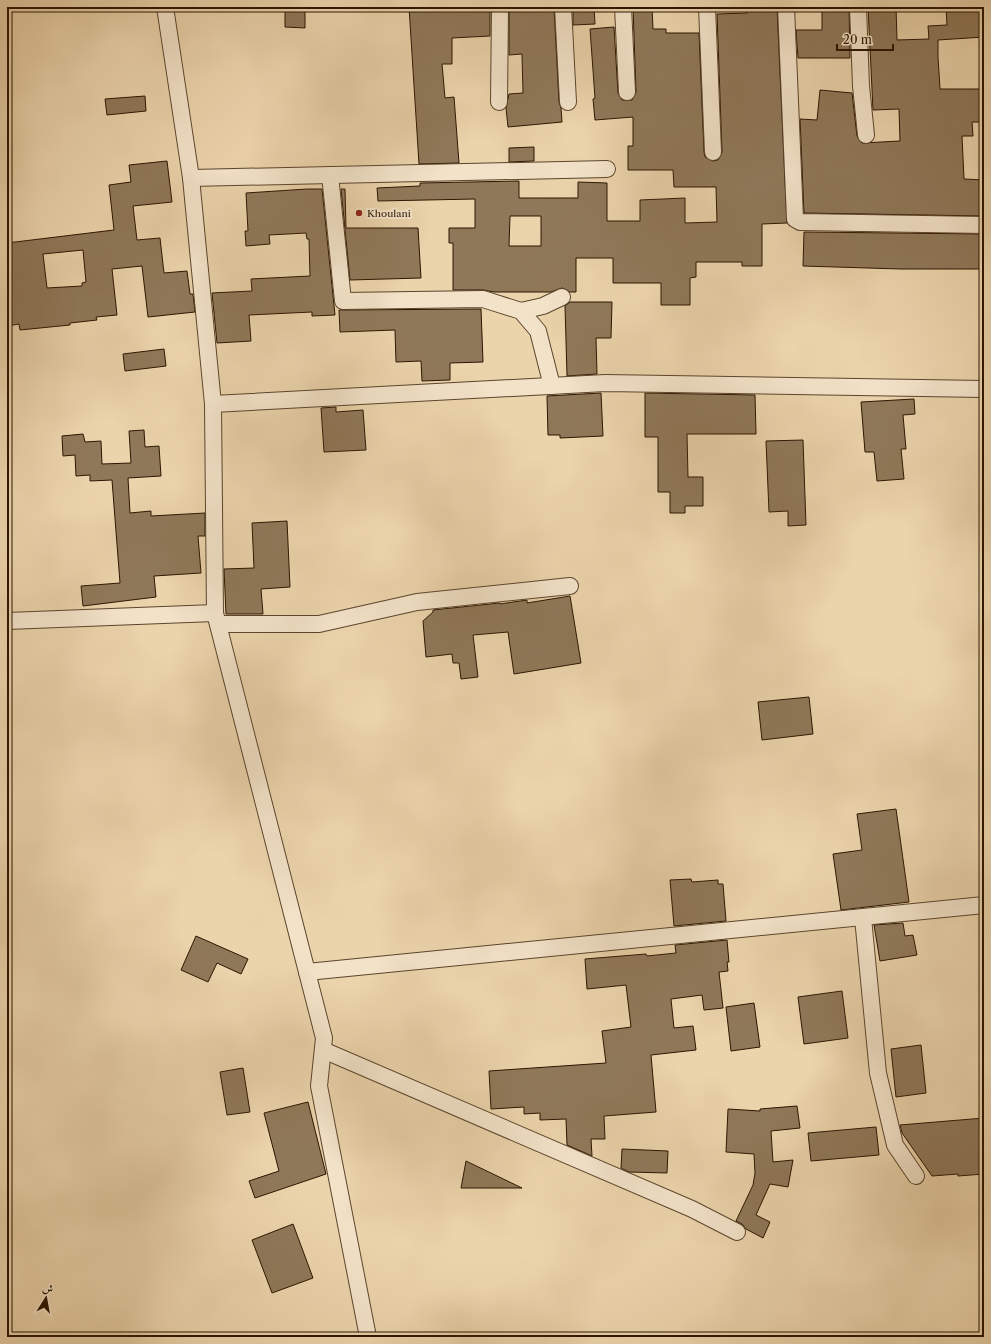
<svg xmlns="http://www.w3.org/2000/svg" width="991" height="1344" font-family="'Libre Caslon Text',Amiri,serif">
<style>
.building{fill:#8f7859;stroke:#2b1601;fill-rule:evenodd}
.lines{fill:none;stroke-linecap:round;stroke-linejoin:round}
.street-casing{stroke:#5b452c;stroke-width:18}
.street{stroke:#f2e2c8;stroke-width:16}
.poi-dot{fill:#8f2418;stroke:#f2e2c8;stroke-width:1.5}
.labels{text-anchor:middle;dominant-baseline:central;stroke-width:4;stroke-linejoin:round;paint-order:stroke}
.poi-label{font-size:10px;fill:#2b1601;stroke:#f2e2c8;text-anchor:start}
</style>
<rect width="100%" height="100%" fill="#ebd3ab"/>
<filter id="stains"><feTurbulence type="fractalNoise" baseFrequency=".005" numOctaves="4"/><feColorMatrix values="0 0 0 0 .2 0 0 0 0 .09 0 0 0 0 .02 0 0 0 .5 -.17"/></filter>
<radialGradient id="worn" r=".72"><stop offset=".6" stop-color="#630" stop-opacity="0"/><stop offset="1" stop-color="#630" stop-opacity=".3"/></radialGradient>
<g class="building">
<path d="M 285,7 L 305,7 L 305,28 L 285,27 Z"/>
<path d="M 409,7 L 490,7 L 490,36 L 452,38 L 452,64 L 442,64 L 445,98 L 454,97 L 459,163 L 419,164 Z"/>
<path d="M 509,7 L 554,7 L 559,102 L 561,108 L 562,122 L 508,127 L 506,108 L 509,94 L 523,93 L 522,54 L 509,55 Z"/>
<path d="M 573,7 L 594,7 L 595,24 L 573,25 Z"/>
<path d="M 633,7 L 652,7 L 653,29 L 666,29 L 666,33 L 699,33 L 704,152 L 705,157 L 713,161 L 718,160 L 722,152 L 717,14 L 747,13 L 747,9 L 777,8 L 787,223 L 762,224 L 762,266 L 742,266 L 742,262 L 696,262 L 696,277 L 690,278 L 690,305 L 661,305 L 661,283 L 613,283 L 613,258 L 576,258 L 576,292 L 570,292 L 562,288 L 551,292 L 494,292 L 483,290 L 453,290 L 453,243 L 449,243 L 449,228 L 475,228 L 475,199 L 378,201 L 377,188 L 420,186 L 420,183 L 519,181 L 519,198 L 578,198 L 578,182 L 607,183 L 607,221 L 640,221 L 640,200 L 685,198 L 685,223 L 717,222 L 716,187 L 674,187 L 673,170 L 628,170 L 628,146 L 633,146 L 633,117 L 595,120 L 593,99 L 595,98 L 590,29 L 614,27 L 618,93 L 622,100 L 632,100 L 636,92 ZM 510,216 L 541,216 L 541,246 L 509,246 Z"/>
<path d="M 822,7 L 849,7 L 850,58 L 798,58 L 796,30 L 822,30 Z"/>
<path d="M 868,7 L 896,7 L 897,40 L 929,39 L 928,26 L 947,25 L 946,7 L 984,7 L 984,37 L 938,40 L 938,57 L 940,89 L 984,89 L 984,122 L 972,122 L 973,136 L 962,136 L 964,179 L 984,180 L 984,216 L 804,213 L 800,119 L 817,120 L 820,90 L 852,93 L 857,136 L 862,143 L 900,141 L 899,109 L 873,110 Z"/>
<path d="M 145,96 L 146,111 L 107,115 L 105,99 Z"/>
<path d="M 534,147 L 534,161 L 509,162 L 509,148 Z"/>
<path d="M 167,161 L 172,202 L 133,206 L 137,240 L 160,238 L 164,273 L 187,271 L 190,294 L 193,294 L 195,312 L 148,317 L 142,266 L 112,269 L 117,315 L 96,317 L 97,320 L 70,323 L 70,325 L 20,330 L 19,324 L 7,326 L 7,243 L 114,230 L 109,185 L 131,182 L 129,165 ZM 83,250 L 86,282 L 82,283 L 82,286 L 47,288 L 43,254 Z"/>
<path d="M 307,189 L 322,189 L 335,315 L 312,316 L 312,312 L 249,315 L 251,341 L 217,343 L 212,293 L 252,291 L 251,279 L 310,276 L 309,239 L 307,239 L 306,233 L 269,235 L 270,244 L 246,246 L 245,231 L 248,231 L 246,193 Z"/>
<path d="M 341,189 L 345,189 L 346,228 L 418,228 L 421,278 L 350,280 Z"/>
<path d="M 804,232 L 984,234 L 984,269 L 900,269 L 803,266 Z"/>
<path d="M 570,302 L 612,302 L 611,338 L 596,338 L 597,374 L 567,376 L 565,306 Z"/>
<path d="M 481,309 L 483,362 L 450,363 L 450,380 L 422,381 L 421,361 L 396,362 L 395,330 L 340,332 L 339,310 Z"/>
<path d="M 164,349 L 166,366 L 125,371 L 123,354 Z"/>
<path d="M 601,393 L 603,436 L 560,438 L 560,435 L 548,435 L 547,396 Z"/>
<path d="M 645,393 L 755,395 L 756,434 L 687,434 L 688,477 L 703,477 L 703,506 L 685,506 L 685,513 L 670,513 L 670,492 L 658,492 L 658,437 L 645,437 Z"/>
<path d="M 914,399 L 915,414 L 903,415 L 906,449 L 901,449 L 904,479 L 877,481 L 874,452 L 865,452 L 861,402 Z"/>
<path d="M 336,407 L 336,412 L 363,410 L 366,450 L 324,452 L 321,408 Z"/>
<path d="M 144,430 L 145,447 L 159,446 L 161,476 L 128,478 L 130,513 L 151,511 L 151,516 L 205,513 L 205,536 L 198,536 L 201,573 L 154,576 L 156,597 L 83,606 L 81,586 L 120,583 L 112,480 L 90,481 L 90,475 L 76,476 L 75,455 L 63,456 L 62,436 L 83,434 L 85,442 L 101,441 L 102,464 L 131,463 L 129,431 Z"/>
<path d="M 803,440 L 806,525 L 788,526 L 788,511 L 769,512 L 766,441 Z"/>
<path d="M 287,521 L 290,587 L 261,589 L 263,614 L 226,614 L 224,569 L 254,568 L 252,523 Z"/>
<path d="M 570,596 L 581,663 L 514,674 L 508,632 L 473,635 L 478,677 L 461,679 L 459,663 L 453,663 L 452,654 L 426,657 L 423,621 L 433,612 L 433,610 L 500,603 L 500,604 L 527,600 L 527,603 Z"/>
<path d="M 809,697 L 813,734 L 762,740 L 758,702 Z"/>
<path d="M 896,809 L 909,902 L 841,910 L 833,854 L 862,850 L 857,814 Z"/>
<path d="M 691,879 L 692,882 L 718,880 L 718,884 L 723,884 L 726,921 L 674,926 L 670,880 Z"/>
<path d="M 903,923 L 905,936 L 913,935 L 917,955 L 880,961 L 874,925 Z"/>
<path d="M 196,936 L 248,959 L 241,974 L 217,963 L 208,982 L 181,970 Z"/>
<path d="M 727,940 L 729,962 L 727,962 L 728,971 L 719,972 L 723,1008 L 704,1010 L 702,995 L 671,999 L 674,1028 L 693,1026 L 696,1050 L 651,1055 L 656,1112 L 604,1116 L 605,1139 L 591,1139 L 592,1156 L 567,1145 L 566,1119 L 540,1120 L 540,1113 L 524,1114 L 524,1107 L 491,1109 L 489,1071 L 606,1063 L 602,1031 L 631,1027 L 626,985 L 587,989 L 585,959 L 646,954 L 647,956 L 676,953 L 675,945 Z"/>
<path d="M 842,991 L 848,1038 L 804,1044 L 798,997 Z"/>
<path d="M 754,1003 L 760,1047 L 731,1051 L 726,1007 Z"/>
<path d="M 921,1045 L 926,1093 L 896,1097 L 891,1049 Z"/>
<path d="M 243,1068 L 250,1112 L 227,1115 L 220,1072 Z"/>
<path d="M 308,1102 L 326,1174 L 255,1198 L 249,1181 L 279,1171 L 264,1113 Z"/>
<path d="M 797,1106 L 800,1128 L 771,1131 L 773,1162 L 793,1160 L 788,1187 L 770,1184 L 756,1215 L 770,1222 L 763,1238 L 746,1229 L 742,1224 L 736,1221 L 753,1185 L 755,1173 L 754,1154 L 726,1152 L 728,1109 L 760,1111 L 760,1109 Z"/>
<path d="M 984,1118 L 984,1174 L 958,1176 L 958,1174 L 932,1176 L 902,1133 L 900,1125 Z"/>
<path d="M 876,1127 L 879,1155 L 811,1161 L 808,1133 Z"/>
<path d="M 622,1149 L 668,1151 L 667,1173 L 629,1172 L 621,1168 Z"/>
<path d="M 466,1161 L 522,1188 L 461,1188 Z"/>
<path d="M 293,1224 L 313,1278 L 272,1293 L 252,1240 Z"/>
</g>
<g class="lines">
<defs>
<g id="street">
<path d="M 165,7 L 191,178 L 213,404 L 215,613 L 307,972 L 984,905"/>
<path d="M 563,7 L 568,102"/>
<path d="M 623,7 L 627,92"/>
<path d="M 707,7 L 713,152"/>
<path d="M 786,7 L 795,219 L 800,222 L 984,225"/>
<path d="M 858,7 L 861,86 L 866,135"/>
<path d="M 499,102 L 500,7"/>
<path d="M 330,175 L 343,301 L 483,299 L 521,311 L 538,331 L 552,386"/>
<path d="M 191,178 L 607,169"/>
<path d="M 521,311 L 543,306 L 562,297"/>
<path d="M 213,404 L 605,383 L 984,389"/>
<path d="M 7,621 L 215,613"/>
<path d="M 218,624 L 319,624 L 417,602 L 570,586"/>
<path d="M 863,918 L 878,1073 L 895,1145 L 916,1176"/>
<path d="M 307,972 L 324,1038 L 319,1086 L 368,1337"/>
<path d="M 323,1050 L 692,1209 L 737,1232"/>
</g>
</defs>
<use href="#street" class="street-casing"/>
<use href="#street" class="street"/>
</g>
<circle class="poi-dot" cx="359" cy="213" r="4"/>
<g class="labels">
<g class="poi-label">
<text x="367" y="213">Khoulani</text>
</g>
</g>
<rect width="991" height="1344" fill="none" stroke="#ebd3ab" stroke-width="24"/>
<rect x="8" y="8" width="975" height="1328" fill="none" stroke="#2b1601" stroke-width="2"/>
<rect x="12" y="12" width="967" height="1320" fill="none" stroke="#2b1601"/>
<g transform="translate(46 1298) rotate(11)" stroke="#f2e2c8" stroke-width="3" paint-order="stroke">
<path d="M0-3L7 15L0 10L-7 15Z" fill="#2b1601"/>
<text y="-6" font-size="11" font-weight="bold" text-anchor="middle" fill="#2b1601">ش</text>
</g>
<path d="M837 44v6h56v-6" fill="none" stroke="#2b1601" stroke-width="2"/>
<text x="843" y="44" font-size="12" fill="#2b1601" stroke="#f2e2c8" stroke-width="3" paint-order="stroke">20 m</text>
<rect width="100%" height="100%" filter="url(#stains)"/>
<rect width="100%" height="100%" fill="url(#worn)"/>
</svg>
